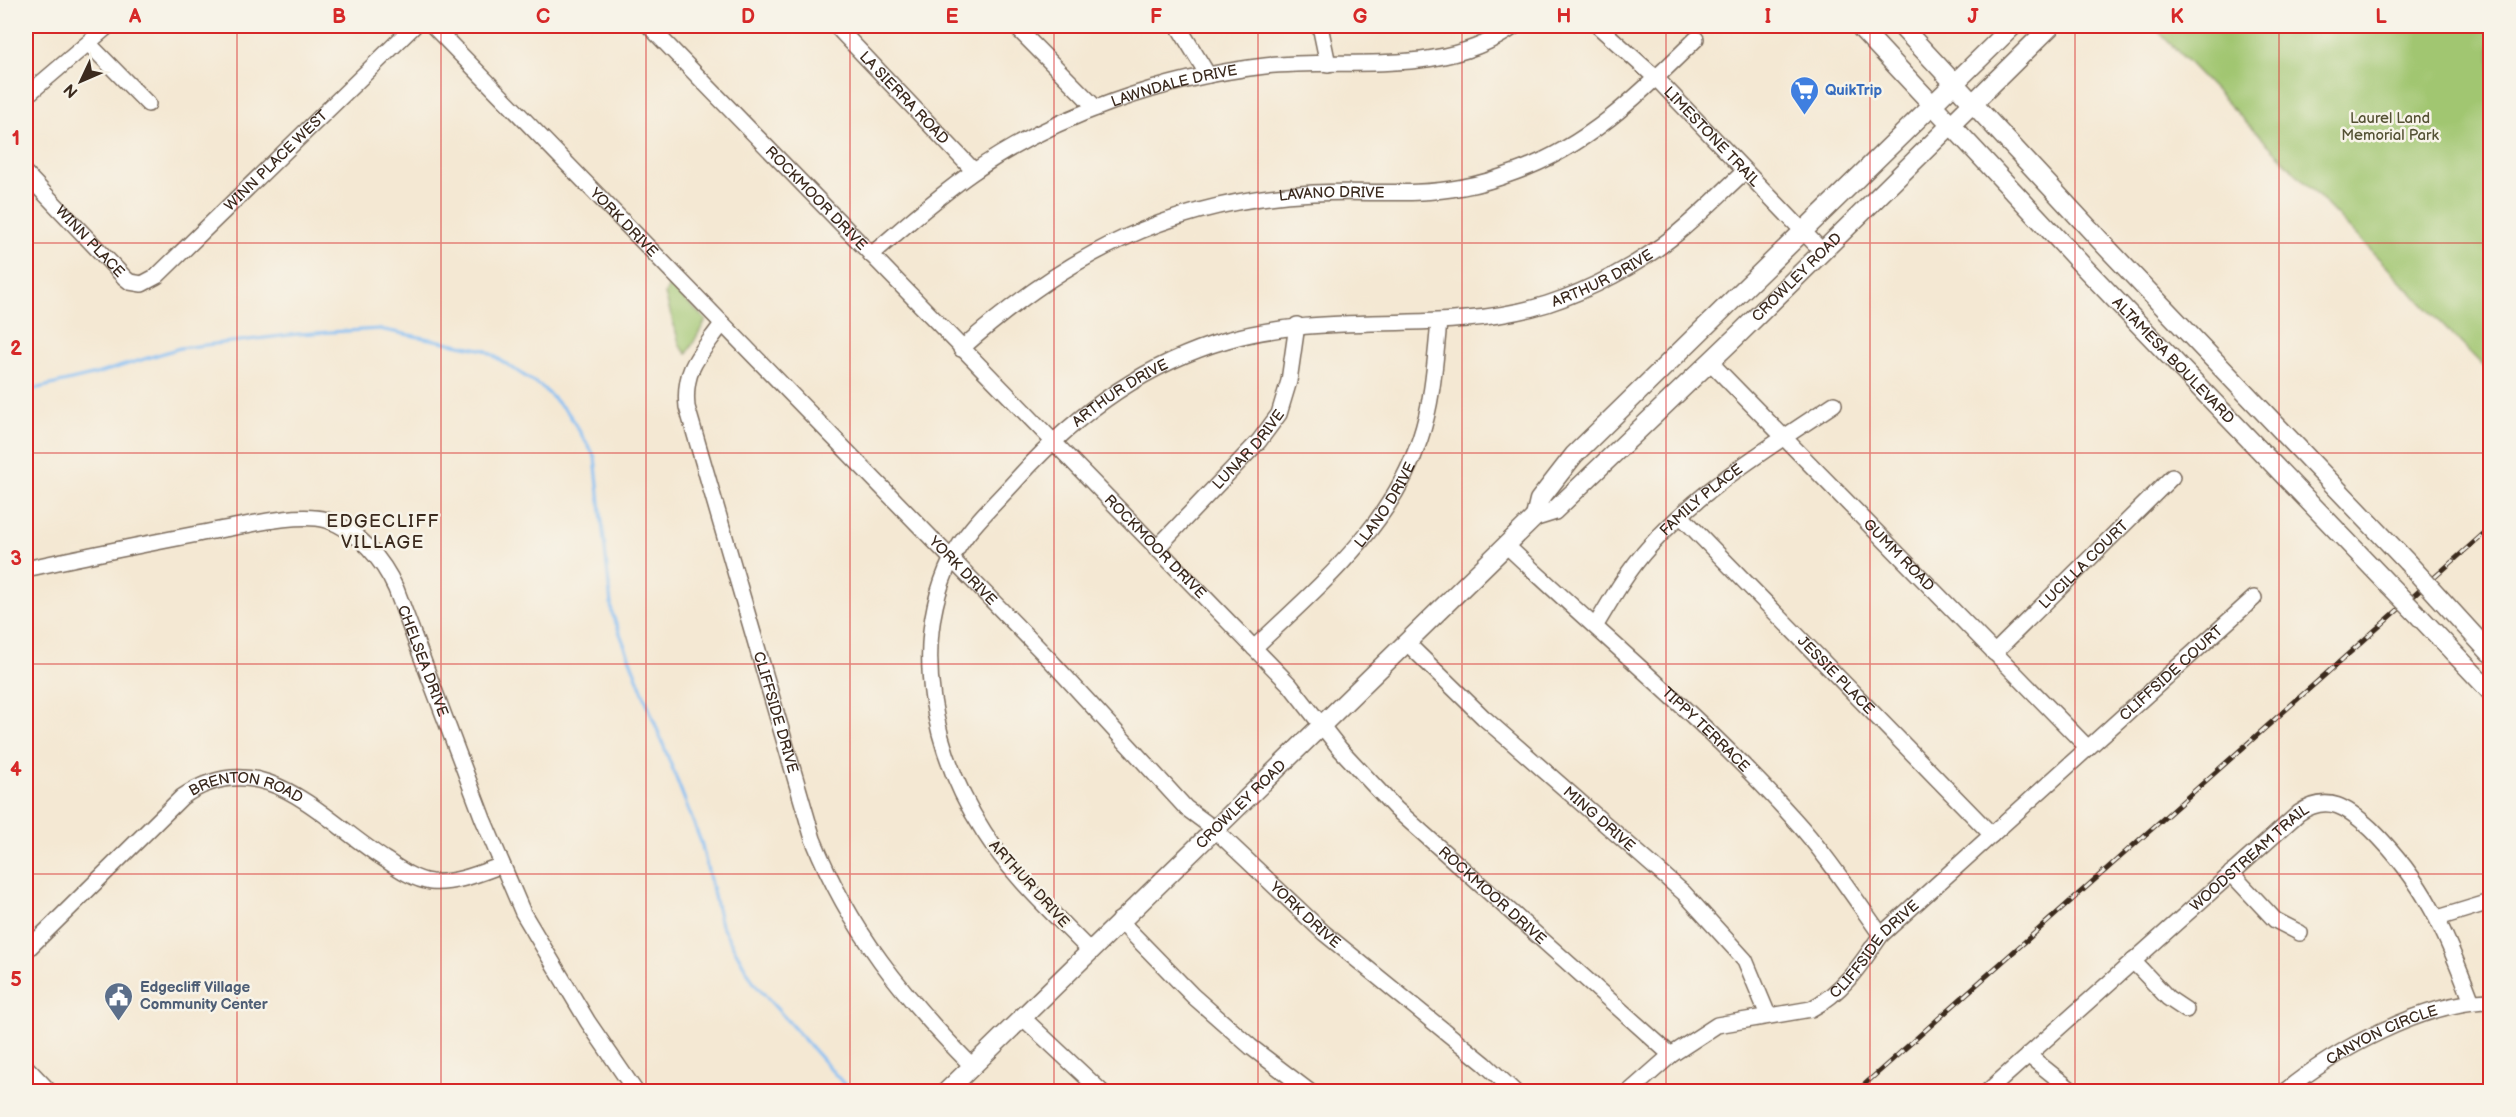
<svg xmlns="http://www.w3.org/2000/svg" width="2516" height="1117" font-family="'Balsamiq Sans',sans-serif">
<style>
.green{fill:#a1c671;stroke:#6e7848;stroke-width:1.5}
.lines{fill:none;stroke-linecap:round;stroke-linejoin:round}
.stream{stroke:#82bdf4;stroke-width:3}
.minor-casing{stroke:#7c6c5d;stroke-width:18}
.major-casing{stroke:#7c6c5d;stroke-width:21}
.minor{stroke:#fff;stroke-width:15}
.major{stroke:#fff;stroke-width:18}
.rail-casing{stroke:#3b2a1e;stroke-width:5}
.rail{stroke:#f7f3e8;stroke-width:3;stroke-dasharray:9;stroke-linecap:butt}
.major-bridge-casing{stroke:#7c6c5d;stroke-width:21;stroke-linecap:butt}
.major-bridge{stroke:#fff;stroke-width:18}
.grid{fill:none;stroke:#d62828;stroke-width:1.5;stroke-opacity:0.55}
.labels{text-anchor:middle;dominant-baseline:central;stroke-width:5;stroke-linejoin:round;paint-order:stroke}
.street-label{font-size:15px;fill:#3b2a1e;stroke:#f7f3e8}
.shop-label{font-size:15px;font-weight:bold;fill:#366cbe;stroke:#f7f3e8;text-anchor:start}
.park-label{font-size:15px;fill:#545133;stroke:#f7f3e8}
.service-label{font-size:15px;font-weight:bold;fill:#4e5e75;stroke:#f7f3e8;text-anchor:start}
.quarter-label{font-size:18px;letter-spacing:1.5px;fill:#3b2a1e;stroke:#f7f3e8}
.neatline{fill:none;stroke:#d62828;stroke-width:2}
.grid-label{font-size:20px;text-anchor:middle;font-weight:bold;fill:#d62828}
</style>
<rect width="100%" height="100%" fill="#f7f3e8"/>
<filter id="ink" filterUnits="userSpaceOnUse"><feTurbulence type="fractalNoise" baseFrequency=".0167" numOctaves="2"/><feDisplacementMap in="SourceGraphic" scale="12" xChannelSelector="R" yChannelSelector="G"/><feConvolveMatrix kernelMatrix="1 2 1 2 8 2 1 2 1" color-interpolation-filters="sRGB"/></filter>
<filter id="wash" filterUnits="userSpaceOnUse"><feTurbulence type="fractalNoise" baseFrequency=".008" numOctaves="4" result="noise"/><feDisplacementMap in="SourceGraphic" scale="24" xChannelSelector="R" yChannelSelector="G"/><feGaussianBlur stdDeviation="1.35" result="paint"/><feColorMatrix in="noise" values="0 0 0 0 0 0 0 0 0 0 0 0 0 0 0 0 0 1.4 0 .05"/><feComposite in="paint" operator="in"/></filter>
<g filter="url(#wash)">
<rect width="100%" height="100%" fill="#f4e8d3"/>
<g class="green">
<path d="M 2153,26 L 2490,26 L 2490,373 Z"/>
<path d="M 669,285 L 706,320 L 687,354 L 680,346 L 665,294 Z"/>
</g>
<g class="lines">
<path class="stream" d="M 26,391 L 96,374 L 180,348 L 298,334 L 379,329 L 485,350 L 543,388 L 569,414 L 595,457 L 612,613 L 701,842 L 721,925 L 754,983 L 851,1092"/>
</g>
</g>
<g filter="url(#ink)">
<g class="lines">
<defs>
<g id="minor">
<path id="s1" d="M 433,26 L 1051,661 L 1186,808 L 1213,828 L 1324,933 L 1485,1064 L 1515,1092"/>
<path id="s2" d="M 649,26 L 1290,685 L 1340,749 L 1396,809 L 1671,1055"/>
<path id="s3" d="M 836,26 L 974,171"/>
<path d="M 1015,26 L 1096,108"/>
<path d="M 1178,26 L 1208,75"/>
<path d="M 1320,26 L 1328,64"/>
<path id="s4" d="M 1598,26 L 1656,78 L 1822,251"/>
<path d="M 89,44 L 148,104"/>
<path d="M 26,96 L 108,26"/>
<path id="s5" d="M 26,174 L 125,278 L 130,282 L 142,284 L 157,276 L 414,26"/>
<path id="s6" d="M 871,255 C 905,226 937,197 973,172 C 1055,115 1167,77 1265,66 C 1350,57 1442,78 1515,26"/>
<path id="s7" d="M 722,324 C 700,355 683,368 687,407 L 813,839 C 850,931 903,996 972,1066"/>
<path id="s8" d="M 961,349 C 1066,255 1171,200 1314,193 C 1363,190 1414,197 1463,187 C 1480,184 1499,178 1515,172 C 1589,146 1642,92 1696,39"/>
<path id="s9" d="M 1710,362 L 2088,748"/>
<path id="s10" d="M 1681,516 L 1992,835"/>
<path id="s11" d="M 1506,545 C 1602,636 1705,720 1793,818 C 1826,854 1853,896 1881,935"/>
<path id="s12" d="M 1156,549 L 1259,441 L 1279,414 L 1289,381 L 1297,325"/>
<path id="s13" d="M 26,569 C 88,555 151,543 213,531 C 244,526 297,512 327,520 C 358,530 383,560 396,589 L 483,819 L 523,913 L 588,1022 L 636,1092"/>
<path id="s14" d="M 1596,625 C 1612,598 1628,570 1650,546 C 1702,488 1770,447 1834,404"/>
<path id="s15" d="M 1406,642 L 1483,717 L 1684,893 L 1745,960 L 1768,1015"/>
<path id="s16" d="M 1254,648 C 1319,586 1391,527 1420,439 C 1433,401 1435,361 1439,322"/>
<path id="s17" d="M 1994,653 L 2172,477"/>
<path d="M 2231,873 L 2275,920 L 2300,933"/>
<path d="M 2438,918 L 2490,902"/>
<path d="M 1119,920 L 1193,996 L 1251,1047 L 1310,1092"/>
<path id="s18" d="M 1089,950 C 1053,913 1012,876 984,832 C 933,753 909,645 952,558 C 967,528 996,503 1018,478 C 1075,415 1144,364 1227,340 C 1332,310 1443,336 1547,304 C 1590,290 1638,265 1674,236 C 1699,216 1721,193 1745,171"/>
<path id="s19" d="M 26,951 L 182,797 C 263,741 322,820 386,860 C 399,869 415,880 431,882 C 455,884 480,873 502,865"/>
<path d="M 2133,961 L 2168,998 L 2186,1010"/>
<path d="M 1022,1017 L 1102,1092"/>
<path d="M 2028,1055 L 2074,1092"/>
<path d="M 26,1067 L 50,1092"/>
<path id="s20" d="M 1629,1092 L 1671,1055 L 1717,1025 L 1811,1009 C 1843,992 1861,964 1881,935 L 2254,598"/>
<path id="s21" d="M 1987,1092 L 2299,813 C 2328,793 2348,808 2371,829 C 2425,882 2446,933 2472,1002"/>
<path id="s22" d="M 2284,1092 C 2335,1050 2424,1002 2490,1001"/>
</g>
<g id="major">
<path id="s23" d="M 1859,26 L 2083,266 L 2389,585"/>
<path d="M 1901,26 L 2110,251 L 2407,562"/>
<path d="M 1535,517 L 1539,500 L 1574,455 L 2013,26"/>
<path d="M 2438,596 L 2490,653"/>
<path d="M 2420,617 L 2490,691"/>
<path id="s24" d="M 946,1092 L 1535,517 L 1554,511 L 1738,335 L 2051,26"/>
</g>
</defs>
<use href="#minor" class="minor-casing"/>
<use href="#major" class="major-casing"/>
<use href="#minor" class="minor"/>
<use href="#major" class="major"/>
<defs>
<path id="rail" d="M 1856,1092 L 2490,528"/>
</defs>
<use href="#rail" class="rail-casing"/>
<use href="#rail" class="rail"/>
<defs>
<g id="major-bridge">
<path d="M 2407,562 L 2438,596"/>
<path d="M 2389,585 L 2420,617"/>
</g>
</defs>
<use href="#major-bridge" class="major-bridge-casing"/>
<use href="#major-bridge" class="major-bridge"/>
</g>
</g>
<path class="grid" d="M 237,26 L 237,1092M 441,26 L 441,1092M 646,26 L 646,1092M 850,26 L 850,1092M 1054,26 L 1054,1092M 1258,26 L 1258,1092M 1462,26 L 1462,1092M 1666,26 L 1666,1092M 1870,26 L 1870,1092M 2075,26 L 2075,1092M 2279,26 L 2279,1092M 26,243 L 2490,243M 26,453 L 2490,453M 26,664 L 2490,664M 26,874 L 2490,874"/>
<defs>
<symbol id="supermarket-pin" viewBox="-11 -11 22 30"><path d="M0 17L-7.5 6A9.5 9.5 0 1 1 7.5 6Z" fill="#3f7fe0" stroke="#f7f3e8"/><path d="M-6-5.5h2.5l.6 2H6L4.5 2H-2.5L-4.4-4H-6ZM-1.5 3.2a1.3 1.3 0 1 0 .1 0ZM3 3.2a1.3 1.3 0 1 0 .1 0Z" fill="#fff"/></symbol>
<symbol id="civic-pin" viewBox="-11 -11 22 30"><path d="M0 17L-7.5 6A9.5 9.5 0 1 1 7.5 6Z" fill="#5c6f8a" stroke="#f7f3e8"/><path d="M-.6-6.5H3V-4.5H.6V-3L4-1V1h2V6H-6V1h2V-1L-.6-3ZM-1.2 2.5V6h2.4V2.5Z" fill="#fff"/></symbol>
</defs>
<g fill-rule="evenodd">
<use href="#supermarket-pin" x="1788" y="74" width="33" height="45"/>
<use href="#civic-pin" x="102" y="980" width="33" height="45"/>
</g>
<g class="labels">
<g class="street-label">
<text stroke="none"><textPath href="#s6" startOffset="352">LAWNDALE DRIVE</textPath></text>
<text stroke="none"><textPath href="#s3" startOffset="99">LA SIERRA ROAD</textPath></text>
<text stroke="none"><textPath href="#s4" startOffset="159">LIMESTONE TRAIL</textPath></text>
<text stroke="none"><textPath href="#s5" startOffset="345">WINN PLACE WEST</textPath></text>
<text stroke="none"><textPath href="#s8" startOffset="412">LAVANO DRIVE</textPath></text>
<text stroke="none"><textPath href="#s2" startOffset="240">ROCKMOOR DRIVE</textPath></text>
<text stroke="none"><textPath href="#s1" startOffset="274">YORK DRIVE</textPath></text>
<text stroke="none"><textPath href="#s5" startOffset="93">WINN PLACE</textPath></text>
<text stroke="none"><textPath href="#s18" startOffset="1188">ARTHUR DRIVE</textPath></text>
<text stroke="none"><textPath href="#s24" startOffset="1180">CROWLEY ROAD</textPath></text>
<text stroke="none"><textPath href="#s23" startOffset="459">ALTAMESA BOULEVARD</textPath></text>
<text stroke="none"><textPath href="#s18" startOffset="684">ARTHUR DRIVE</textPath></text>
<text stroke="none"><textPath href="#s12" startOffset="136">LUNAR DRIVE</textPath></text>
<text stroke="none"><textPath href="#s14" startOffset="165">FAMILY PLACE</textPath></text>
<text stroke="none"><textPath href="#s16" startOffset="195">LLANO DRIVE</textPath></text>
<text stroke="none"><textPath href="#s2" startOffset="726">ROCKMOOR DRIVE</textPath></text>
<text stroke="none"><textPath href="#s9" startOffset="270">GUMM ROAD</textPath></text>
<text stroke="none"><textPath href="#s17" startOffset="126">LUCILLA COURT</textPath></text>
<text stroke="none"><textPath href="#s1" startOffset="760">YORK DRIVE</textPath></text>
<text stroke="none"><textPath href="#s13" startOffset="483">CHELSEA DRIVE</textPath></text>
<text stroke="none"><textPath href="#s20" startOffset="700">CLIFFSIDE COURT</textPath></text>
<text stroke="none"><textPath href="#s10" startOffset="222">JESSIE PLACE</textPath></text>
<text stroke="none"><textPath href="#s7" startOffset="411">CLIFFSIDE DRIVE</textPath></text>
<text stroke="none"><textPath href="#s11" startOffset="272">TIPPY TERRACE</textPath></text>
<text stroke="none"><textPath href="#s19" startOffset="288">BRENTON ROAD</textPath></text>
<text stroke="none"><textPath href="#s24" startOffset="412">CROWLEY ROAD</textPath></text>
<text stroke="none"><textPath href="#s15" startOffset="262">MING DRIVE</textPath></text>
<text stroke="none"><textPath href="#s21" startOffset="352">WOODSTREAM TRAIL</textPath></text>
<text transform="translate(1029 884) rotate(48)">ARTHUR DRIVE</text>
<text stroke="none"><textPath href="#s2" startOffset="1212">ROCKMOOR DRIVE</textPath></text>
<text stroke="none"><textPath href="#s1" startOffset="1246">YORK DRIVE</textPath></text>
<text stroke="none"><textPath href="#s20" startOffset="294">CLIFFSIDE DRIVE</textPath></text>
<text stroke="none"><textPath href="#s22" startOffset="114">CANYON CIRCLE</textPath></text>
</g>
<g class="shop-label">
<text x="1825" y="90">QuikTrip</text>
</g>
<g class="park-label">
<text x="2390" y="118">Laurel Land<tspan x="2390" dy="17">Memorial Park</tspan></text>
</g>
<g class="service-label">
<text x="140" y="987">Edgecliff Village<tspan x="140" dy="17">Community Center</tspan></text>
</g>
<g class="quarter-label">
<text x="383" y="521">EDGECLIFF<tspan x="383" dy="21">VILLAGE</tspan></text>
</g>
</g>
<rect width="2516" height="1117" fill="none" stroke="#f7f3e8" stroke-width="66"/>
<g transform="translate(81 81) rotate(226)" stroke="#f7f3e8" stroke-width="4.5" paint-order="stroke">
<path d="M0-4.5L10 22L0 15L-10 22Z" fill="#3b2a1e"/>
<text y="-9" font-size="16" font-weight="bold" text-anchor="middle" fill="#3b2a1e">N</text>
</g>
<rect x="33" y="33" width="2450" height="1051" class="neatline"/>
<g class="grid-label">
<text x="135" y="23">A</text>
<text x="339" y="23">B</text>
<text x="543" y="23">C</text>
<text x="748" y="23">D</text>
<text x="952" y="23">E</text>
<text x="1156" y="23">F</text>
<text x="1360" y="23">G</text>
<text x="1564" y="23">H</text>
<text x="1768" y="23">I</text>
<text x="1973" y="23">J</text>
<text x="2177" y="23">K</text>
<text x="2381" y="23">L</text>
<text x="16" y="145">1</text>
<text x="16" y="355">2</text>
<text x="16" y="565">3</text>
<text x="16" y="776">4</text>
<text x="16" y="986">5</text>
</g>
</svg>
